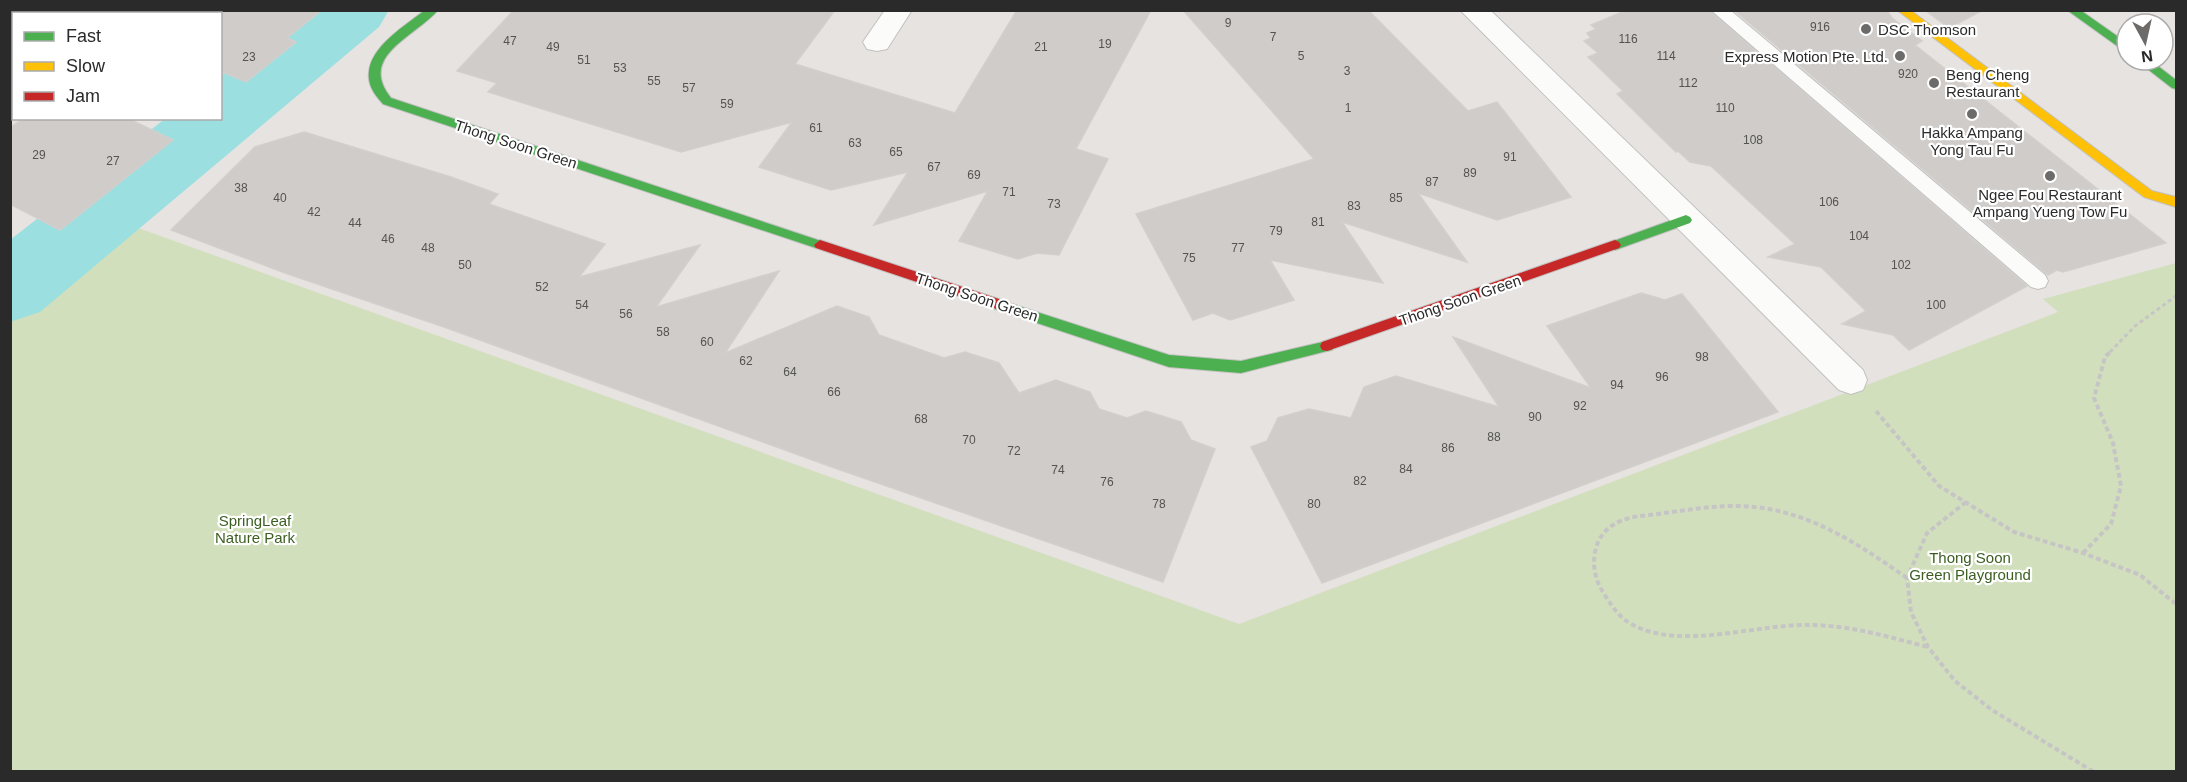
<svg xmlns="http://www.w3.org/2000/svg" width="2187" height="782" font-family="Helvetica,sans-serif">
<style>
.green{fill:#d2dfbc}
.lines{fill:none;stroke-linecap:round;stroke-linejoin:round}
.river{fill:#9bdfe1;fill-rule:evenodd}
.building{fill:#cfccc9;stroke:#d2cfcc;stroke-width:1.5}
.lane-casing{stroke:#c2c1c1;stroke-width:2}
.street-casing{stroke:#c2c1c1;stroke-width:2}
.fast-casing{stroke:#c2c1c1;stroke-width:2}
.slow-casing{stroke:#c2c1c1;stroke-width:2}
.jam-casing{stroke:#c2c1c1;stroke-width:2}
.path-far1{stroke:#c6c5c5;stroke-width:3;stroke-dasharray:4 3;stroke-linecap:butt}
.path{stroke:#c6c5c5;stroke-width:4;stroke-dasharray:5 3;stroke-linecap:butt}
.lane{fill:#fbfbfa;fill-rule:evenodd}
.street{fill:#fbfbfa;fill-rule:evenodd}
.fast{fill:#4caf50;fill-rule:evenodd}
.slow{fill:#ffc107;fill-rule:evenodd}
.jam{fill:#c62828;fill-rule:evenodd}
.poi-dot{fill:#6c6b6a;stroke:#fff;stroke-width:2}
.labels{text-anchor:middle;dominant-baseline:central;stroke-width:4.5;stroke-linejoin:round;paint-order:stroke}
.number-label{font-size:12px;fill:#545352}
.poi-label{font-size:15px;fill:#2a2a2a;stroke:#fff;text-anchor:start}
.street-label{font-size:15px;fill:#2a2a2a;stroke:#fff}
.park-label{font-size:15px;fill:#3c5f21;stroke:#fff}
</style>
<rect width="100%" height="100%" fill="#e7e3e0"/>
<path class="green" d="M 116,220 L 1239,624 L 2058,312 L 2043,299 L 2176,263 L 2176,771 L 11,772 L 11,307 Z"/>
<g class="lines">
<path class="river" d="M 304,10 L 389,10 L 379,27 L 40,312 L 10,322 L 10,240 L 166,118 L 220,118 L 220,76 Z"/>
</g>
<g class="building">
<path d="M 220,10 L 322,10 L 287,38 L 296,42 L 246,82 L 220,71 Z"/>
<path d="M 514,10 L 835,10 L 795,64 L 955,113 L 1017,10 L 1151,10 L 1076,149 L 1108,159 L 1059,255 L 1037,253 L 1018,259 L 959,241 L 988,191 L 874,225 L 908,172 L 831,190 L 759,167 L 792,122 L 681,152 L 488,92 L 497,83 L 457,71 Z"/>
<path d="M 1183,10 L 1368,10 L 1468,111 L 1497,102 L 1571,197 L 1497,220 L 1418,193 L 1467,262 L 1342,222 L 1383,283 L 1270,260 L 1294,300 L 1230,320 L 1213,313 L 1193,320 L 1136,214 L 1314,159 Z"/>
<path d="M 1627,10 L 1709,10 L 2027,286 L 1909,350 L 1893,335 L 1842,324 L 1866,311 L 1821,267 L 1768,257 L 1795,244 L 1711,166 L 1690,162 L 1678,151 L 1676,152 L 1617,94 L 1623,91 L 1588,57 L 1598,53 L 1584,41 L 1591,38 L 1587,33 L 1596,29 L 1591,25 Z"/>
<path d="M 1734,10 L 1887,10 L 1892,18 L 1922,41 L 1915,45 L 2166,243 L 2063,272 L 2057,270 L 2048,275 Z"/>
<path d="M 1925,10 L 1983,10 L 1949,28 Z"/>
<path d="M 24,118 L 127,118 L 173,140 L 60,230 L 10,204 L 10,128 Z"/>
<path d="M 304,132 L 451,177 L 498,194 L 489,204 L 605,244 L 579,277 L 700,245 L 656,307 L 779,271 L 725,353 L 837,306 L 869,317 L 879,335 L 944,358 L 965,352 L 999,363 L 1019,393 L 1056,380 L 1090,392 L 1099,409 L 1127,418 L 1146,411 L 1181,422 L 1191,440 L 1215,449 L 1163,582 L 829,466 L 444,327 L 285,273 L 171,230 L 255,147 Z"/>
<path d="M 1641,293 L 1665,300 L 1682,294 L 1778,412 L 1322,583 L 1251,447 L 1267,441 L 1278,418 L 1309,409 L 1351,418 L 1364,387 L 1396,376 L 1499,407 L 1453,337 L 1591,388 L 1547,326 Z"/>
</g>
<g class="lines">
<defs>
<path id="lane" d="M 1711,10 L 1730,10 L 2045,275 L 2048,281 L 2045,287 L 2038,289 L 2031,287 Z"/>
<g id="street">
<path d="M 81,10 L 109,10 L 107,14 L 79,14 Z"/>
<path d="M 885,10 L 912,10 L 887,49 L 877,51 L 867,49 L 863,42 Z"/>
<path d="M 1460,10 L 1490,10 L 1863,370 L 1867,380 L 1863,390 L 1851,394 L 1839,390 Z"/>
<path d="M 14,60 L 14,81 L 10,82 L 10,61 Z"/>
</g>
<g id="fast">
<path d="M 425,10 L 438,10 C 415,37 357,56 391,98 L 824,242 L 826,245 L 824,248 L 816,248 L 383,104 C 377,97 370,89 369,79 C 365,49 405,26 425,10 Z"/>
<path d="M 2067,10 L 2080,10 L 2127,43 L 2127,53 Z"/>
<path d="M 2136,60 L 2150,60 L 2176,80 L 2176,89 L 2172,88 Z"/>
<path d="M 1686,215 L 1690,217 L 1692,220 L 1690,223 L 1615,250 L 1609,245 L 1611,242 Z"/>
<path d="M 1000,300 L 1169,355 L 1241,361 L 1327,341 L 1332,342 L 1334,346 L 1332,350 L 1327,351 L 1241,373 L 1169,367 L 995,309 L 994,305 L 995,301 Z"/>
</g>
<path id="slow" d="M 1897,10 L 1910,10 L 2152,191 L 2176,197 L 2176,207 L 2144,197 Z"/>
<g id="jam">
<path d="M 820,240 L 1005,301 L 1006,305 L 1000,310 L 816,248 L 814,245 Z"/>
<path d="M 1615,240 L 1619,242 L 1621,245 L 1619,248 L 1327,351 L 1322,350 L 1320,346 L 1322,342 Z"/>
</g>
</defs>
<use href="#lane" class="lane-casing"/>
<use href="#street" class="street-casing"/>
<use href="#fast" class="fast-casing"/>
<use href="#slow" class="slow-casing"/>
<use href="#jam" class="jam-casing"/>
<path class="path-far1" d="M 2110,352 L 2135,326 L 2176,296"/>
<g class="path">
<path d="M 1876,411 L 1939,486 L 2014,532 L 2083,553 L 2140,575 L 2176,604"/>
<path d="M 1966,502 L 1927,533 L 1907,578 L 1911,612 L 1928,647 L 1955,681 L 1992,710 L 2094,772"/>
<path d="M 2083,553 L 2111,524 L 2121,486 L 2113,443 L 2094,398 L 2105,357 L 2111,351"/>
<path d="M 1907,578 C 1854,541 1802,506 1735,506 C 1703,506 1671,513 1640,516 C 1623,518 1607,525 1599,540 C 1591,557 1593,577 1603,592 C 1611,605 1619,618 1633,625 C 1683,651 1758,623 1813,625 C 1853,626 1889,637 1928,647"/>
</g>
<use href="#lane" class="lane"/>
<use href="#street" class="street"/>
<use href="#fast" class="fast"/>
<use href="#slow" class="slow"/>
<use href="#jam" class="jam"/>
</g>
<g class="poi-dot">
<circle cx="1866" cy="29" r="6"/>
<circle cx="1900" cy="56" r="6"/>
<circle cx="1934" cy="83" r="6"/>
<circle cx="1972" cy="114" r="6"/>
<circle cx="2050" cy="176" r="6"/>
</g>
<g class="labels">
<g class="number-label">
<text x="1228" y="23">9</text>
<text x="1820" y="27">916</text>
<text x="1273" y="37">7</text>
<text x="1628" y="39">116</text>
<text x="510" y="41">47</text>
<text x="1105" y="44">19</text>
<text x="553" y="47">49</text>
<text x="1041" y="47">21</text>
<text x="1301" y="56">5</text>
<text x="1666" y="56">114</text>
<text x="249" y="57">23</text>
<text x="584" y="60">51</text>
<text x="620" y="68">53</text>
<text x="1347" y="71">3</text>
<text x="1908" y="74">920</text>
<text x="654" y="81">55</text>
<text x="1688" y="83">112</text>
<text x="689" y="88">57</text>
<text x="727" y="104">59</text>
<text x="1348" y="108">1</text>
<text x="1725" y="108">110</text>
<text x="816" y="128">61</text>
<text x="1753" y="140">108</text>
<text x="855" y="143">63</text>
<text x="896" y="152">65</text>
<text x="39" y="155">29</text>
<text x="1510" y="157">91</text>
<text x="113" y="161">27</text>
<text x="934" y="167">67</text>
<text x="1470" y="173">89</text>
<text x="974" y="175">69</text>
<text x="1432" y="182">87</text>
<text x="241" y="188">38</text>
<text x="1009" y="192">71</text>
<text x="280" y="198">40</text>
<text x="1396" y="198">85</text>
<text x="1829" y="202">106</text>
<text x="1054" y="204">73</text>
<text x="1354" y="206">83</text>
<text x="314" y="212">42</text>
<text x="1318" y="222">81</text>
<text x="355" y="223">44</text>
<text x="1276" y="231">79</text>
<text x="1859" y="236">104</text>
<text x="388" y="239">46</text>
<text x="428" y="248">48</text>
<text x="1238" y="248">77</text>
<text x="1189" y="258">75</text>
<text x="465" y="265">50</text>
<text x="1901" y="265">102</text>
<text x="542" y="287">52</text>
<text x="582" y="305">54</text>
<text x="1936" y="305">100</text>
<text x="626" y="314">56</text>
<text x="663" y="332">58</text>
<text x="707" y="342">60</text>
<text x="1702" y="357">98</text>
<text x="746" y="361">62</text>
<text x="790" y="372">64</text>
<text x="1662" y="377">96</text>
<text x="1617" y="385">94</text>
<text x="834" y="392">66</text>
<text x="1580" y="406">92</text>
<text x="1535" y="417">90</text>
<text x="921" y="419">68</text>
<text x="1494" y="437">88</text>
<text x="969" y="440">70</text>
<text x="1448" y="448">86</text>
<text x="1014" y="451">72</text>
<text x="1406" y="469">84</text>
<text x="1058" y="470">74</text>
<text x="1360" y="481">82</text>
<text x="1107" y="482">76</text>
<text x="1159" y="504">78</text>
<text x="1314" y="504">80</text>
</g>
<g class="poi-label">
<text x="1878" y="29">DSC Thomson</text>
<text x="1888" y="56" text-anchor="end">Express Motion Pte. Ltd.</text>
<text x="1946" y="74">Beng Cheng<tspan x="1946" dy="17">Restaurant</tspan></text>
<text x="1972" y="132" text-anchor="middle">Hakka Ampang<tspan x="1972" dy="17">Yong Tau Fu</tspan></text>
<text x="2050" y="194" text-anchor="middle">Ngee Fou Restaurant<tspan x="2050" dy="17">Ampang Yueng Tow Fu</tspan></text>
</g>
<g class="street-label">
<text transform="translate(516 144) rotate(18)">Thong Soon Green</text>
<text transform="translate(977 297) rotate(18)">Thong Soon Green</text>
<text transform="translate(1460 300) rotate(-19)">Thong Soon Green</text>
</g>
<g class="park-label">
<text x="255" y="520">SpringLeaf<tspan x="255" dy="17">Nature Park</tspan></text>
<text x="1970" y="557">Thong Soon<tspan x="1970" dy="17">Green Playground</tspan></text>
</g>
</g>
<rect width="2187" height="782" fill="none" stroke="#2a2a2a" stroke-width="24"/>
<rect x="12" y="12" width="210" height="108" fill="#ffffff" stroke="#aaaaaa" stroke-width="1.5"/>
<rect x="24" y="32" width="30" height="9" fill="#4caf50" stroke="#aaaaaa" stroke-width="1.5"/>
<text x="66" y="42" font-size="18" fill="#2a2a2a">Fast</text>
<rect x="24" y="62" width="30" height="9" fill="#ffc107" stroke="#aaaaaa" stroke-width="1.5"/>
<text x="66" y="72" font-size="18" fill="#2a2a2a">Slow</text>
<rect x="24" y="92" width="30" height="9" fill="#c62828" stroke="#aaaaaa" stroke-width="1.5"/>
<text x="66" y="102" font-size="18" fill="#2a2a2a">Jam</text>
<g transform="translate(2145 42) rotate(172)"><circle r="28" fill="#ffffff" stroke="#aaaaaa" stroke-width="1.5"/>
<path d="M0-4.5L10 22L0 15L-10 22Z" fill="#6c6b6a"/>
<text y="-9" font-size="16" font-weight="bold" text-anchor="middle" fill="#2a2a2a">N</text>
</g>
</svg>
